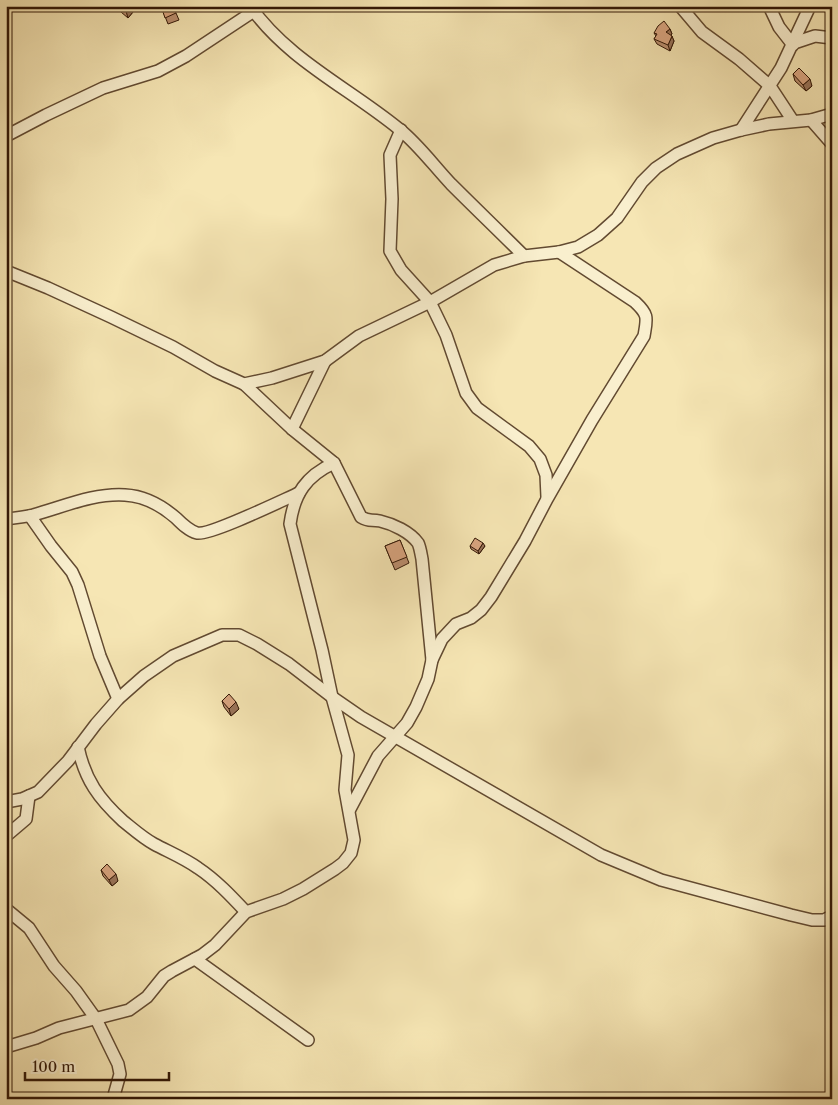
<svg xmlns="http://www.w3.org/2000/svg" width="838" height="1105" font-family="'Libre Caslon Text',serif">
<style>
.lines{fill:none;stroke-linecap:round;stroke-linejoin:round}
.minor-casing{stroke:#624a31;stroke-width:14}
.minor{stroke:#f9efce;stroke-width:11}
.wall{fill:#bb8f6f;stroke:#311605}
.shaded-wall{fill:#99745a;stroke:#311605}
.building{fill:#daa681;stroke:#311605}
</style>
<rect width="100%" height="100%" fill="#f6e6b4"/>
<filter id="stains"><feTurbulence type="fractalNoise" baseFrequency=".004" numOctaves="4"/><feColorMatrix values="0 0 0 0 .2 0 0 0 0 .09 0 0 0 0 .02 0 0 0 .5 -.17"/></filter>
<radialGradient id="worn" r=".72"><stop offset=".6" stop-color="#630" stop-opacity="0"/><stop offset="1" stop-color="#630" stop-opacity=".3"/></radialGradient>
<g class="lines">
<defs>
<g id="minor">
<path d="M 250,6 C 288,60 349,88 399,129 C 418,144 434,166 451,184 C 475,208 500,232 524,256"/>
<path d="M 680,6 L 702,32 L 739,59 L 770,86 L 793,121"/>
<path d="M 769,6 L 779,27 L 793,45"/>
<path d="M 794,43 L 815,36 L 832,38"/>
<path d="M 811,120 L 832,144"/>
<path d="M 401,130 L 390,155 L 392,199 L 390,251 L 401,270 L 430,302 L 446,335 L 466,393 L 477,408 L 529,446 L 540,459 L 546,475 L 547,497"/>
<path d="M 741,130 L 781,68 L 810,6"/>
<path d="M 6,136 L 46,115 L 103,88 L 158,71 L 186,56 L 254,11"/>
<path d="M 6,271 L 48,288 L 111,317 L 173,347 L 215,371 L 244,384 L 272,378 L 325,361 L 359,336 L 430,302 L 494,265 L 524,256 L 559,252 L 578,247 L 598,235 L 617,218 L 642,182 L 656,168 L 677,154 L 713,138 L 741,130 L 769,124 L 811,120 L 832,114"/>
<path d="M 244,384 L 292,429 L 334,463 L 361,517 C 369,522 371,519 380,521 C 393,524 410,532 418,543 C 420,547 421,554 422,559 L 432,660"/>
<path d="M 292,429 L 325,361"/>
<path d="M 30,516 L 51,546 L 72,572 L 78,585 L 100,656 L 118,699"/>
<path d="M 6,519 C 15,518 24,517 33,515 C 63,507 93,493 125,495 C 145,496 161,505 176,518 C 182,524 189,531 197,533 C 209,536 283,500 299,493"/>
<path d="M 78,747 C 85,780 99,799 123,821 C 133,829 143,838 154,844 C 169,852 184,858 198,868 C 216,880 231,896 246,912"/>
<path d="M 6,802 L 22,799 L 38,792 L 68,761 L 96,724 L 118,699 L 144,676 L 173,656 L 222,635 L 239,635 L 257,644 L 289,664 L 332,697 L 361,717 L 601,855 L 661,880 L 791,915 L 812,920 L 824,920 L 832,916"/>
<path d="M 350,809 L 378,756 L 407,723 L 416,707 L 428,679 L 432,660 L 442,639 L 456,624 L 471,618 L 481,610 L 491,597 L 525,541 L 547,499 L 592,420 L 644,336 C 647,318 649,315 635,302 L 559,252"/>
<path d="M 6,836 L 26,819 L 29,796"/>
<path d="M 6,909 L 29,928 L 54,966 L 76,991 L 96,1019 L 118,1064 L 120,1074 L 113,1099"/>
<path d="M 195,959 L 308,1040"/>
<path d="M 6,1047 L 36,1038 L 59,1028 L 129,1010 L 147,997 L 164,976 L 172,971 L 202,955 L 215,945 L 246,912 L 283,899 L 303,889 L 335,869 L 343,863 L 351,853 L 354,840 L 345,790 L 348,755 L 332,697 L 322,650 L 290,524 C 294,494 306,476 334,463"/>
</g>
</defs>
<use href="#minor" class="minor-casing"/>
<use href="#minor" class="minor"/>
</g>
<g class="wall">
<path d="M 114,6 L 138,6 L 128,18 Z"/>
<path d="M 161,6 L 176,13 L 179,20 L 168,24 Z"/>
<path d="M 670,29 L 672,34 L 671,35 L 674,41 L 670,51 L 657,44 L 654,39 L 656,36 L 654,33 Z"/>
<path d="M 793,74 L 812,86 L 806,91 L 795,81 Z"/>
<path d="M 400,540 L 409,563 L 395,570 L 385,546 Z"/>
<path d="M 470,546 L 485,546 L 479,554 L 471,549 Z"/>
<path d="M 222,701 L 239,709 L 231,716 L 224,707 Z"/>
<path d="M 101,870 L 118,881 L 112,886 L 103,876 Z"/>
</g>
<g class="shaded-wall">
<path d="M 130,6 L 138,6 L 128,18 L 126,11 Z"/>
<path d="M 670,29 L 672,34 L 668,38 L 666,32 Z"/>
<path d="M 672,36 L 674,41 L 670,51 L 668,45 Z"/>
<path d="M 810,79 L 812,86 L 806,91 L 803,85 Z"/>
<path d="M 483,543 L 485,546 L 479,554 L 478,551 Z"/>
<path d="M 236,702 L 239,709 L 231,716 L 229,709 Z"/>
<path d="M 116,874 L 118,881 L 112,886 L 109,880 Z"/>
</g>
<g class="building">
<path d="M 119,6 L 130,6 L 126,11 Z"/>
<path d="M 161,6 L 173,6 L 176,13 L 165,18 Z"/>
<path d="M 664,21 L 670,29 L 666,32 L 672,36 L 668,45 L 654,39 L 657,34 L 654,33 L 658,26 Z"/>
<path d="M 799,68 L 810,79 L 803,85 L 793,74 Z"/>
<path d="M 475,538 L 483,543 L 478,551 L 470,546 Z"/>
<path d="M 400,540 L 407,557 L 392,563 L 385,546 Z"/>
<path d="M 229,694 L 236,702 L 229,709 L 222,701 Z"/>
<path d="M 107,864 L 116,874 L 109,880 L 101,870 Z"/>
</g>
<rect width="838" height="1105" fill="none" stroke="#f6e6b4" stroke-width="25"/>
<rect x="8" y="8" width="823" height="1090" fill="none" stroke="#311605" stroke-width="2.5"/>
<rect x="12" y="12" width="813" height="1080" fill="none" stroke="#311605"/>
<path d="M25 1072v8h144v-8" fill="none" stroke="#311605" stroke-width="2.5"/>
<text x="32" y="1072" font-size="15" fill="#311605" stroke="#f9efce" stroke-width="4" paint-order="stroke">100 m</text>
<rect width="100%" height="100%" filter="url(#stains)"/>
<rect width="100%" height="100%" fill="url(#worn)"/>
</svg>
